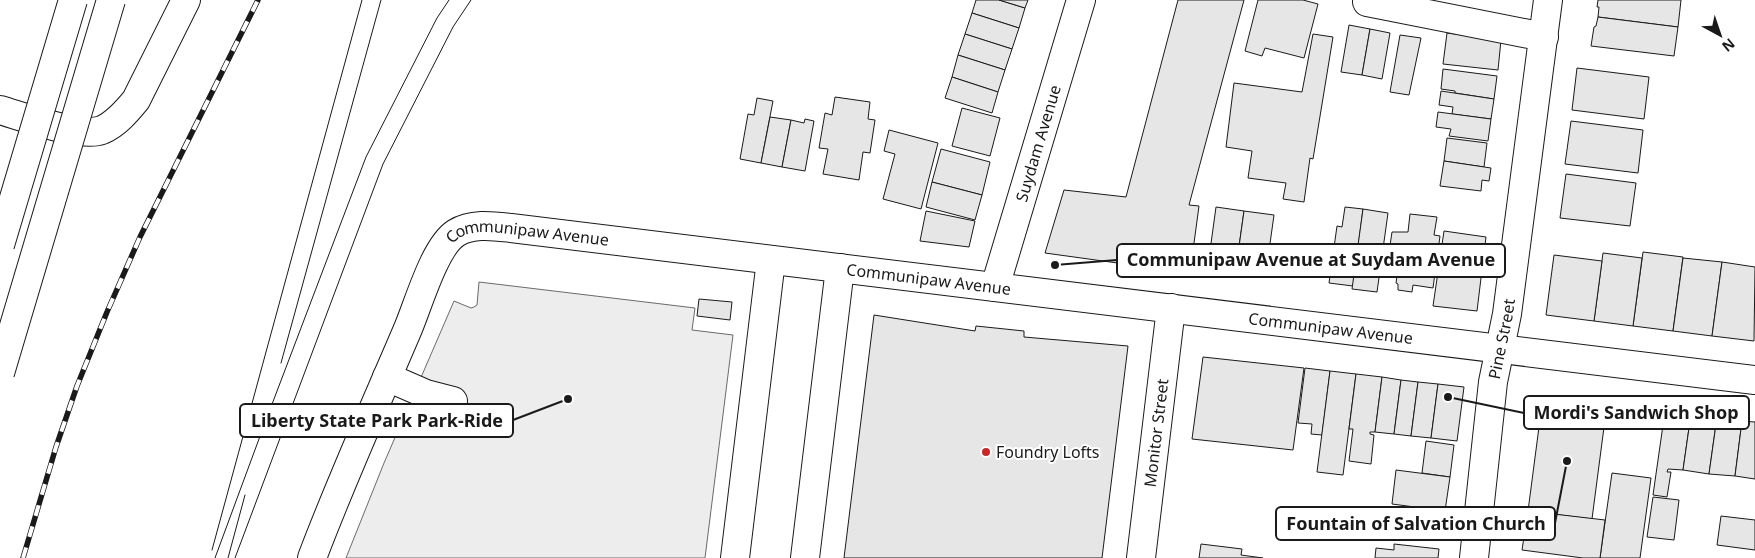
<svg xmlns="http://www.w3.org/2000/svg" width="1755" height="558" font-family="'Noto Sans',sans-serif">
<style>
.parking{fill:#ededed;stroke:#6a6a6a}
.building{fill:#e6e6e6;stroke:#1a1a1a}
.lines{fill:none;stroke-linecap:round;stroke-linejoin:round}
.minor-casing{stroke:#1a1a1a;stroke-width:30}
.highway-casing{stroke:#1a1a1a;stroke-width:30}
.minor{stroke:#fff;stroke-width:28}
.highway{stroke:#fff;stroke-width:28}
.tram{stroke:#1a1a1a;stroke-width:1}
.rail-casing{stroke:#1a1a1a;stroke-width:5.5}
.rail{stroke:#fff;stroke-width:4;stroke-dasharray:11;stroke-linecap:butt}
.highway-bridge-casing{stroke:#1a1a1a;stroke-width:30;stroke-linecap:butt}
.highway-bridge{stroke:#fff;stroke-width:28}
.poi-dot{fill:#c62828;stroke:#fff;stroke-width:2}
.labels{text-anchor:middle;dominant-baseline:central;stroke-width:4;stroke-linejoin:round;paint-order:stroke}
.street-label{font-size:16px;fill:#1a1a1a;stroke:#fff}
.poi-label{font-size:16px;fill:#1a1a1a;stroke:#fff;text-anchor:start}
.leader{fill:none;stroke:#1a1a1a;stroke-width:2}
.callout-dot{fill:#1a1a1a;stroke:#fff;stroke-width:2}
.callout{fill:#fff;stroke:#1a1a1a;stroke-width:2}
.callout-label{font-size:18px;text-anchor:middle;font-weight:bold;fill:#1a1a1a}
</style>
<rect width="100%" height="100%" fill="#fff"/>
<path class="parking" d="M 479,282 L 695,308 L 692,330 L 733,335 L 705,558 L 346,558 L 384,463 L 454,301 L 471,308 L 474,307 L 477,305 Z"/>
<g class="building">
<path d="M 976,0 L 999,0 L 1025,8 L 1019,28 L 972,13 Z"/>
<path d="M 999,0 L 1028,0 L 1025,8 Z"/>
<path d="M 1178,0 L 1244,0 L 1189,205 L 1199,206 L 1190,273 L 1045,253 L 1064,190 L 1126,197 Z"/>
<path d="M 1258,0 L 1303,0 L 1318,4 L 1304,58 L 1265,48 L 1262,56 L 1245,51 Z"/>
<path d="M 1598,0 L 1681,0 L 1678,27 L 1598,17 L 1599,7 L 1597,7 Z"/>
<path d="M 972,13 L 1019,28 L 1012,49 L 965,34 Z"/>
<path d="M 1598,17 L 1678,27 L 1674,56 L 1591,46 L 1594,27 L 1596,26 Z"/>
<path d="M 1349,25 L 1370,29 L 1362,75 L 1341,72 Z"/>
<path d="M 1370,29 L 1390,33 L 1382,79 L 1362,75 Z"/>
<path d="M 1447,33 L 1501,40 L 1498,70 L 1443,64 Z"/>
<path d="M 965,34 L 1012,49 L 1005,70 L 958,55 Z"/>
<path d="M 1313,34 L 1333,37 L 1313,159 L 1310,158 L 1304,202 L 1283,199 L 1286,183 L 1248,178 L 1252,151 L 1226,147 L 1234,83 L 1302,92 Z"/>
<path d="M 1400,35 L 1421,38 L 1409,95 L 1390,92 Z"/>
<path d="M 958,55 L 1005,70 L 998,92 L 952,77 Z"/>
<path d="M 1577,68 L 1649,77 L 1644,119 L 1572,110 Z"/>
<path d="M 1443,69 L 1497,76 L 1494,99 L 1455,93 L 1455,91 L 1441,89 Z"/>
<path d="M 952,77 L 998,92 L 992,113 L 945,98 Z"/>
<path d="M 1441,91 L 1494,99 L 1491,119 L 1452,114 L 1453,107 L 1439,105 Z"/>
<path d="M 835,97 L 870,102 L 868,119 L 875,120 L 870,153 L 863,152 L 859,180 L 823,174 L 828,149 L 819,148 L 825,113 L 832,115 Z"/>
<path d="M 757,98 L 773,101 L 761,163 L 740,159 L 748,114 L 754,115 Z"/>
<path d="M 962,108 L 1000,118 L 990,156 L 952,146 Z"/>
<path d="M 1438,112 L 1491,119 L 1488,141 L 1449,136 L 1451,129 L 1436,127 Z"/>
<path d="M 770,117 L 791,120 L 782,167 L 761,163 Z"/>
<path d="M 805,119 L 814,121 L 805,171 L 782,167 L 791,120 L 804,123 Z"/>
<path d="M 1571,121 L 1643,130 L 1638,173 L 1565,164 Z"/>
<path d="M 889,130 L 938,143 L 921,209 L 883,199 L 895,154 L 884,151 Z"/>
<path d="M 1447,138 L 1487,143 L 1484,167 L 1444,161 Z"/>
<path d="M 941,149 L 990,162 L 982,195 L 932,182 Z"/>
<path d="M 1444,161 L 1491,168 L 1489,181 L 1482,180 L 1481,191 L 1440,186 Z"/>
<path d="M 1566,174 L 1636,183 L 1630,226 L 1560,218 Z"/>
<path d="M 932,182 L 982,195 L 975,220 L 926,207 Z"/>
<path d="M 1216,207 L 1244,211 L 1237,261 L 1209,258 Z"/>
<path d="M 1345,207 L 1363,209 L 1353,286 L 1329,283 L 1337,226 L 1342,227 Z"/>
<path d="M 1363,209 L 1388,213 L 1377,292 L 1352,289 Z"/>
<path d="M 926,211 L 975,221 L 969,247 L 920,241 Z"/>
<path d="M 1244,211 L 1274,215 L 1267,265 L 1237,261 Z"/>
<path d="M 1410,214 L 1437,217 L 1434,235 L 1440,236 L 1433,288 L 1413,285 L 1412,292 L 1398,290 L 1398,284 L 1396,283 L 1399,261 L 1388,259 L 1392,232 L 1408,232 Z"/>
<path d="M 1444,231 L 1486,237 L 1477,311 L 1433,306 Z"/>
<path d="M 1643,252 L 1683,257 L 1673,331 L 1633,326 Z"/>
<path d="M 1603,253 L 1642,258 L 1633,326 L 1594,321 Z"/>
<path d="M 1554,255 L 1602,261 L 1594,321 L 1546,315 Z"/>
<path d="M 1683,258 L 1722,262 L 1712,336 L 1673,331 Z"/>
<path d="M 1722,262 L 1755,267 L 1754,341 L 1712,336 Z"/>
<path d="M 699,299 L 732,302 L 730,320 L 697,316 Z"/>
<path d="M 874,315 L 975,331 L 976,326 L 1024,331 L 1024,337 L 1128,346 L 1102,558 L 844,558 Z"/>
<path d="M 1203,357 L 1304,368 L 1293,450 L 1192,439 Z"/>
<path d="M 1305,368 L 1330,371 L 1322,435 L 1311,434 L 1312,424 L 1298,423 Z"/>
<path d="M 1330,371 L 1356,374 L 1343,475 L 1317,472 Z"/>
<path d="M 1356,374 L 1382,377 L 1375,432 L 1370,432 L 1370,434 L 1374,435 L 1371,464 L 1349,461 L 1353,429 L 1349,429 Z"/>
<path d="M 1382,377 L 1401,380 L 1394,434 L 1375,432 Z"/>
<path d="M 1401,380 L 1418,382 L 1411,436 L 1394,434 Z"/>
<path d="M 1418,382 L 1438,384 L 1431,438 L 1411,436 Z"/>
<path d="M 1438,384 L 1464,387 L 1457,441 L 1431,438 Z"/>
<path d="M 1562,399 L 1586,402 L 1586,410 L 1606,412 L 1592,519 L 1528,511 L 1542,404 L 1562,407 Z"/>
<path d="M 1665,411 L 1691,414 L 1683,470 L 1668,469 L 1667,472 L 1671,472 L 1667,497 L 1653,495 Z"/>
<path d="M 1691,414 L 1717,417 L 1709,474 L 1683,470 Z"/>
<path d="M 1717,417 L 1742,421 L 1735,476 L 1709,474 Z"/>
<path d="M 1742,421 L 1755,422 L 1755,479 L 1735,476 Z"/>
<path d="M 1426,441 L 1454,445 L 1450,477 L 1422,473 Z"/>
<path d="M 1396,470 L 1450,477 L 1445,511 L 1392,504 Z"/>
<path d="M 1612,473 L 1651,478 L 1640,558 L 1600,558 Z"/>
<path d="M 1653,497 L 1679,500 L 1674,540 L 1647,537 Z"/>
<path d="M 1528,511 L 1605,520 L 1600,558 L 1583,558 L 1522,550 Z"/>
<path d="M 1721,516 L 1755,520 L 1755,550 L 1717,545 Z"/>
<path d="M 1201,544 L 1242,549 L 1241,555 L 1263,558 L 1199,558 Z"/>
<path d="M 1394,544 L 1439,549 L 1438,558 L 1375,558 L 1376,548 L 1394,550 Z"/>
</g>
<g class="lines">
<defs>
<g id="minor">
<path d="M 1367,2 L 1544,37"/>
<path id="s1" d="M 995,287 L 1081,0"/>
<path d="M 387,377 L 426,394 L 453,401"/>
<path id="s2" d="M 312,558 C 341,481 375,406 407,331 C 418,306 434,247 456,233 C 472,223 493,226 511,228 L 1755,380"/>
<path d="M 735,558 L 771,260"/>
<path d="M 805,558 L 840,268"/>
<path id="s3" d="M 1141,558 L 1171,308"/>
<path id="s4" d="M 1474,558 L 1493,382 L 1507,314 L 1548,0"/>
</g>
<path id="highway" d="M 0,110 C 24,117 80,138 102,130 C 116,124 127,111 136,100 L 186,0"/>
</defs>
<use href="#minor" class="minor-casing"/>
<use href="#highway" class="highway-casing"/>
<use href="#minor" class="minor"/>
<use href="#highway" class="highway"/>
<g class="tram">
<path d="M 281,363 L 381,0"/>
<path d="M 212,550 L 362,0"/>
<path d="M 215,558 L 266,420 L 366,157 L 437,18 L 449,0"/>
<path d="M 228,558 L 245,495"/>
<path d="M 235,558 L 383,164 L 453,27 L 471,0"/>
</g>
<defs>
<path id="rail" d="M 23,558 L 56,447 L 77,386 L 107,312 L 140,237 L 258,0"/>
</defs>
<use href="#rail" class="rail-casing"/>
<use href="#rail" class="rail"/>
<defs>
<g id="highway-bridge">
<path d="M 0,245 L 73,0"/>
<path d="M 0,373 L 111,0"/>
</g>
</defs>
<use href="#highway-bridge" class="highway-bridge-casing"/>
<use href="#highway-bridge" class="highway-bridge"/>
</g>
<circle class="poi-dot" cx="986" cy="452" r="5"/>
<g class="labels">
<g class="street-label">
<text stroke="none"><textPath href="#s1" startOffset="150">Suydam Avenue</textPath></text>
<text stroke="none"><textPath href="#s2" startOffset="429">Communipaw Avenue</textPath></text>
<text stroke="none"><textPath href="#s2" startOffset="834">Communipaw Avenue</textPath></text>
<text stroke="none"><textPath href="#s2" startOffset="1239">Communipaw Avenue</textPath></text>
<text stroke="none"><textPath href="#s4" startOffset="221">Pine Street</textPath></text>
<text stroke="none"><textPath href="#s3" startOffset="126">Monitor Street</textPath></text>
</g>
<g class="poi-label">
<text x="996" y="452">Foundry Lofts</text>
</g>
</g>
<path class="leader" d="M1055 265L1117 260M1448 397L1524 413M568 399L513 420M1567 461L1555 523"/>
<g class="callout-dot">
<circle cx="1055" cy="265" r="5"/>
<circle cx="1448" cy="397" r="5"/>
<circle cx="568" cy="399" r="5"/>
<circle cx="1567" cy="461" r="5"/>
</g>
<g class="callout">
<rect x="1117" y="244" width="388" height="33" rx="5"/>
<rect x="1524" y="396" width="225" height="33" rx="5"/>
<rect x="240" y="404" width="273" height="33" rx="5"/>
<rect x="1276" y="507" width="279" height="33" rx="5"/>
</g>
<g class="callout-label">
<text x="1311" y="266">Communipaw Avenue at Suydam Avenue</text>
<text x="1636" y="419">Mordi's Sandwich Shop</text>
<text x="377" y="427">Liberty State Park Park-Ride</text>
<text x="1416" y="530">Fountain of Salvation Church</text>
</g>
<g transform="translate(1720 35) rotate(140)" stroke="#ffffff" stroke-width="4" paint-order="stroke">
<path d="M0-4L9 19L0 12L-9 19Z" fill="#1a1a1a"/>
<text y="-8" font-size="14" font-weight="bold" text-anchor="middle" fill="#1a1a1a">N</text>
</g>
</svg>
